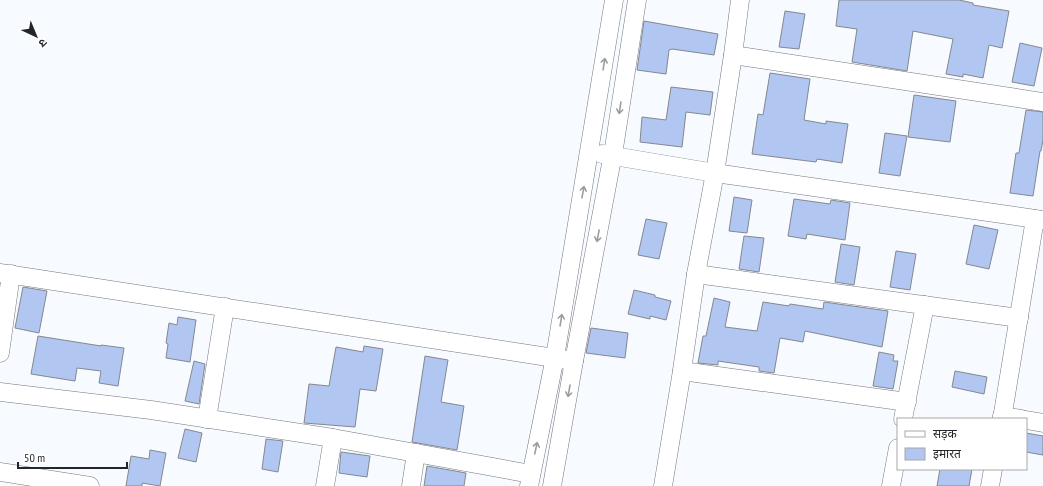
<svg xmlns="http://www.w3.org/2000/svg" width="1043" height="486" font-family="'PT Sans Narrow','Noto Sans Devanagari',sans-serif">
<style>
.building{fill:#b1c6f1;stroke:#84888f}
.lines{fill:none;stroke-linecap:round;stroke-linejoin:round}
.minor-casing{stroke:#73777f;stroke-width:19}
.minor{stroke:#fff;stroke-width:18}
.oneway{stroke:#9c9d9e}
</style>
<rect width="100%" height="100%" fill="#f7faff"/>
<g class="building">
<path d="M 839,0 L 959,0 L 973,3 L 973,5 L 1009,11 L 1002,48 L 989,45 L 983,78 L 963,74 L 963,77 L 946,74 L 953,39 L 913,31 L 907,71 L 852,62 L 857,29 L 836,26 Z"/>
<path d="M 785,11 L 805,14 L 799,49 L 779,47 Z"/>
<path d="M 644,21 L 718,34 L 714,55 L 672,49 L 669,50 L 666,74 L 637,70 Z"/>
<path d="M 1020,43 L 1042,48 L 1034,86 L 1012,82 Z"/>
<path d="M 770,73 L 810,79 L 804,120 L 826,124 L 826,121 L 848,124 L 842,163 L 817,159 L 816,162 L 752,154 L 758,114 L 763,115 Z"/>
<path d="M 671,87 L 713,92 L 710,115 L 686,112 L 682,147 L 640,142 L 642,117 L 666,120 Z"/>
<path d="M 914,95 L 956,101 L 950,142 L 908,137 Z"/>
<path d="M 1026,110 L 1043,112 L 1043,140 L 1041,151 L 1040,151 L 1033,196 L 1010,193 L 1016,153 L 1019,153 Z"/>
<path d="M 885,133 L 907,136 L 900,176 L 879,173 Z"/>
<path d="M 734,197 L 752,200 L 747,233 L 729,231 Z"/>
<path d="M 794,199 L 830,204 L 831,200 L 850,203 L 845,240 L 807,234 L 806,239 L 788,236 Z"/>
<path d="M 646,219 L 667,223 L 659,259 L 638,255 Z"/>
<path d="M 974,225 L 998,230 L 989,269 L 966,264 Z"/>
<path d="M 744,236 L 764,238 L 759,272 L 739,269 Z"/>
<path d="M 841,244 L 860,247 L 854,285 L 835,282 Z"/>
<path d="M 896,251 L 916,254 L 910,290 L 890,287 Z"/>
<path d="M 23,287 L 47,291 L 39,333 L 15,328 Z"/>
<path d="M 634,290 L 655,295 L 655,297 L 671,301 L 666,320 L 650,316 L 650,319 L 628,314 Z"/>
<path d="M 714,298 L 730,302 L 725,327 L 757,331 L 763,302 L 789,306 L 790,304 L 823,309 L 824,302 L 888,311 L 882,347 L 805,331 L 803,342 L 780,338 L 774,373 L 759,371 L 759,367 L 718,361 L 718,365 L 698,363 L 703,336 L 706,336 Z"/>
<path d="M 178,317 L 196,320 L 190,362 L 166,358 L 168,344 L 166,343 L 169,323 L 177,325 Z"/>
<path d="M 591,328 L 628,333 L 625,358 L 586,353 Z"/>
<path d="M 38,336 L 101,346 L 101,345 L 124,348 L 118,386 L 99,383 L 101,371 L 77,368 L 75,381 L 31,374 Z"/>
<path d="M 364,346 L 383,349 L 376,391 L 360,389 L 355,427 L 304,423 L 309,384 L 329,386 L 336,347 L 363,352 Z"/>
<path d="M 879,352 L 894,355 L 893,361 L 898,361 L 893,389 L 873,386 Z"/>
<path d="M 425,356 L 448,360 L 441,402 L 464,406 L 457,450 L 412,442 Z"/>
<path d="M 194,361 L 205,364 L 199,404 L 185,401 Z"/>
<path d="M 955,371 L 987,377 L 984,394 L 952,387 Z"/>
<path d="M 185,429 L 202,433 L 196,462 L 178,458 Z"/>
<path d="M 1026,433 L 1043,436 L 1043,455 L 1026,452 Z"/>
<path d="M 266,439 L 283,441 L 278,472 L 262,469 Z"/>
<path d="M 150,450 L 166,453 L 160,486 L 142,483 L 142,486 L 126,486 L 131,456 L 149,459 Z"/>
<path d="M 341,452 L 370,456 L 367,477 L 339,473 Z"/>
<path d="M 427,466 L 466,473 L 464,486 L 424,486 Z"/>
<path d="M 940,469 L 972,469 L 969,486 L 937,486 Z"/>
</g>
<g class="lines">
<defs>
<g id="minor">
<path d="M 733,55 L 1043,102"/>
<path d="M 602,154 L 715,173 L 1043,220"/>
<path d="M 0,273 L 574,361"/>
<path d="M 696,274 L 1019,318"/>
<path d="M 0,353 L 11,274"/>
<path d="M 682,371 L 907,402"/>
<path d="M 0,392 L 151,410 L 333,438 L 531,474"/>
<path d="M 1002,416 L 1021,419"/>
<path d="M 207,419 L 225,307"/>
<path d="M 903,419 L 925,305"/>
<path d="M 1002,419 L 1035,219"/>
<path d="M 1026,420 L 1043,423"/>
<path d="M 0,472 L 90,486"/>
<path d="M 325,486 L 333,438"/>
<path d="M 411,486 L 416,453"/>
<path d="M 529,486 L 555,357 L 614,0"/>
<path d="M 552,486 L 574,361 L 614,148 L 637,0"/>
<path d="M 663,486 L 681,377 L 696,274 L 715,173 L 733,55 L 740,0"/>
<path d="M 891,486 L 898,448"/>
<path d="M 990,486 L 993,469"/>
</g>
</defs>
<use href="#minor" class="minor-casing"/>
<use href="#minor" class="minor"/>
</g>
<defs><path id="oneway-shaft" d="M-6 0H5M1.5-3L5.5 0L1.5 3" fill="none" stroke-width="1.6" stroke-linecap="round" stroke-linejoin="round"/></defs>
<g class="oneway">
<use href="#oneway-shaft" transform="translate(604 64) rotate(-81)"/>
<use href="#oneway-shaft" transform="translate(620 108) rotate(99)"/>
<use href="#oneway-shaft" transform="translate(583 192) rotate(-80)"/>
<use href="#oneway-shaft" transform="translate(598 236) rotate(101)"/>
<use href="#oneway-shaft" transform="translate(561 320) rotate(-81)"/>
<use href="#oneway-shaft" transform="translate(569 391) rotate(100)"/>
<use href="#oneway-shaft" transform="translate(536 448) rotate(-78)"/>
</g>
<rect x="897" y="418" width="130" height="52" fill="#ffffff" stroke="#a7a8a9"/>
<rect x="905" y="431" width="20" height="6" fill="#ffffff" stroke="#a7a8a9"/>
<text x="933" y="438" font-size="12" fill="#242528">सड़क</text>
<rect x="905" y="448" width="20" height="12" fill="#b1c6f1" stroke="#a7a8a9"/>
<text x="933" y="458" font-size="12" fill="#242528">इमारत</text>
<g transform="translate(36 36) rotate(136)" stroke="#ffffff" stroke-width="3" paint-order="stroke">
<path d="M0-3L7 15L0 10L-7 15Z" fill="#242528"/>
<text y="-6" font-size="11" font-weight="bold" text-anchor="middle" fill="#242528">उ</text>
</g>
<path d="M18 462v6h109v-6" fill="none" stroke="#242528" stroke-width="2"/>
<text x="24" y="462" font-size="12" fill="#242528" stroke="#ffffff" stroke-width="3" paint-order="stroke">50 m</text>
</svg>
